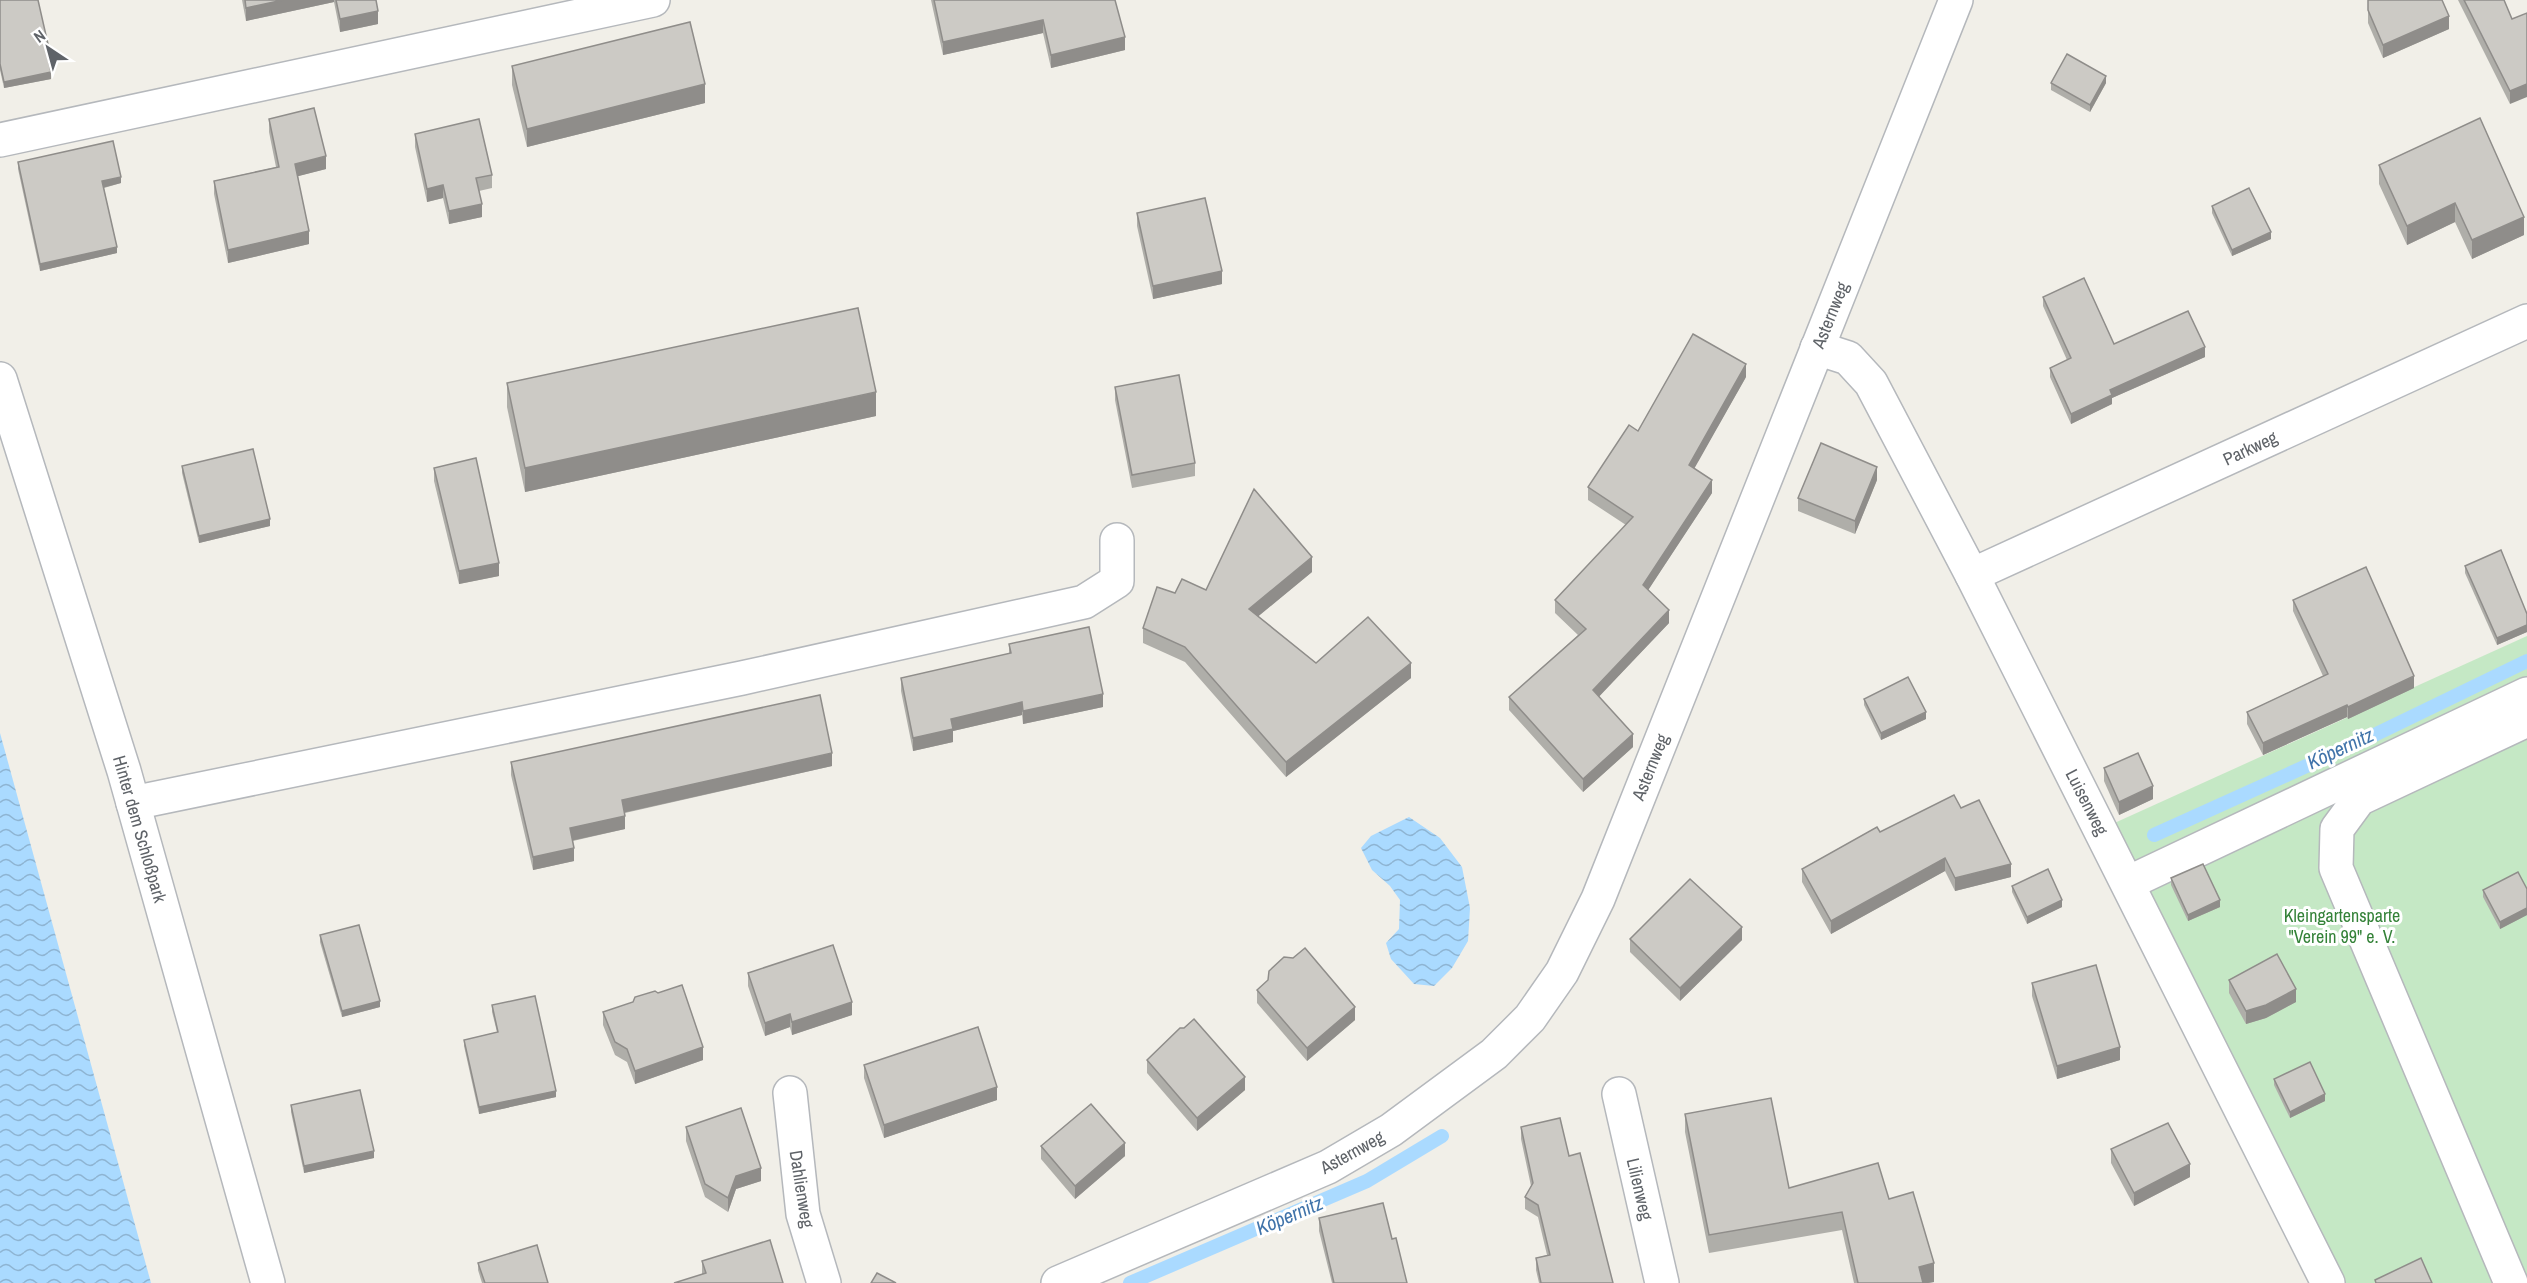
<svg xmlns="http://www.w3.org/2000/svg" width="2527" height="1283" font-family="'Archivo Narrow',sans-serif">
<style>
.green{fill:#c5e8c5}
.water{fill:url(#water-waves)}
.lines{fill:none;stroke-linecap:round;stroke-linejoin:round}
.stream{stroke:#aadaff;stroke-width:14}
.minor-casing{stroke:#b5b8bc;stroke-width:36}
.minor{stroke:#fff;stroke-width:33}
.wall{fill:#afaea9}
.shaded-wall{fill:#8f8d8a}
.building{fill:#cccac5;stroke:#8f8d8a;stroke-width:1.5}
.labels{text-anchor:middle;dominant-baseline:central;stroke-width:6;stroke-linejoin:round;paint-order:stroke}
.street-label{font-size:18px;fill:#5f6368;stroke:#fff}
.park-label{font-size:18px;fill:#348238;stroke:#fff}
.water-label{font-size:20px;font-style:italic;fill:#4174aa;stroke:#fff}
</style>
<defs>
<pattern id="water-waves" width="16" height="10" patternUnits="userSpaceOnUse" patternTransform="scale(1.5)"><rect width="16" height="10" fill="#aadaff"/><path d="M0 5q4-4 8 0t8 0" fill="none" stroke="#8eb4d2"/></pattern>
</defs>
<rect width="100%" height="100%" fill="#f1efe8"/>
<path class="green" d="M 2527,636 L 2527,1283 L 2316,1283 L 2088,835 Z"/>
<g class="water">
<path d="M 0,733 L 151,1283 L 0,1283 Z"/>
<path d="M 1409,817 L 1440,838 L 1462,867 L 1470,908 L 1468,941 L 1452,968 L 1434,986 L 1414,984 L 1391,959 L 1386,943 L 1399,929 L 1400,900 L 1390,886 L 1372,870 L 1361,848 L 1371,836 Z"/>
</g>
<g class="lines">
<g class="stream">
<path d="M 2154,835 L 2366,739 L 2527,661"/>
<path d="M 1130,1283 L 1367,1181 L 1442,1136"/>
</g>
<defs>
<g id="minor">
<path d="M 0,140 L 653,0"/>
<path d="M 1817,348 L 1848,358 L 1871,383 L 1972,575 L 2328,1283"/>
<path d="M 0,379 L 124,771 L 268,1283"/>
<path d="M 1972,575 L 2527,321"/>
<path d="M 133,803 L 742,678 L 1084,602 L 1117,581 L 1117,540"/>
<path d="M 2128,883 L 2527,694"/>
<path d="M 790,1093 L 803,1214 L 824,1283"/>
<path d="M 1619,1094 L 1662,1283"/>
<path d="M 1058,1283 L 1328,1167 L 1391,1130 L 1494,1054 L 1530,1018 L 1562,972 L 1598,899 L 1956,0"/>
<path d="M 2511,1283 L 2336,868 L 2337,829 L 2359,799 L 2527,720"/>
</g>
</defs>
<use href="#minor" class="minor-casing"/>
<use href="#minor" class="minor"/>
</g>
<g class="wall">
<path d="M 0,0 L 50,53 L 50,60 L 48,60 L 51,79 L 4,88 L 0,70 Z"/>
<path d="M 242,0 L 376,0 L 378,24 L 340,32 L 334,2 L 246,21 Z"/>
<path d="M 931,0 L 1115,0 L 1125,50 L 1051,68 L 1043,33 L 943,55 Z"/>
<path d="M 2368,0 L 2449,29 L 2383,58 L 2368,23 Z"/>
<path d="M 2458,0 L 2504,0 L 2512,19 L 2510,104 Z"/>
<path d="M 512,66 L 705,103 L 527,147 L 512,85 Z"/>
<path d="M 2051,83 L 2106,83 L 2090,112 L 2051,90 Z"/>
<path d="M 269,119 L 326,169 L 298,176 L 309,244 L 228,263 L 214,194 L 214,181 L 276,167 L 269,132 Z"/>
<path d="M 415,134 L 492,175 L 492,188 L 479,191 L 482,217 L 449,224 L 443,198 L 427,202 L 415,147 Z"/>
<path d="M 18,162 L 121,183 L 104,188 L 117,253 L 40,271 L 18,169 Z"/>
<path d="M 2379,165 L 2524,235 L 2472,259 L 2455,222 L 2407,245 L 2379,184 Z"/>
<path d="M 2212,206 L 2271,239 L 2232,256 L 2212,213 Z"/>
<path d="M 1137,213 L 1222,284 L 1153,299 L 1137,226 Z"/>
<path d="M 2043,297 L 2114,344 L 2205,357 L 2112,398 L 2112,404 L 2071,424 L 2050,377 L 2050,368 L 2067,360 L 2043,306 Z"/>
<path d="M 1746,377 L 1694,468 L 1712,493 L 1648,590 L 1669,623 L 1599,696 L 1633,747 L 1583,792 L 1509,710 L 1509,697 L 1578,635 L 1555,613 L 1555,600 L 1626,525 L 1588,500 L 1588,487 L 1638,431 Z"/>
<path d="M 507,383 L 876,416 L 525,492 L 507,407 Z"/>
<path d="M 1115,387 L 1195,463 L 1195,476 L 1132,488 L 1115,400 Z"/>
<path d="M 182,466 L 270,526 L 199,543 L 182,473 Z"/>
<path d="M 434,468 L 499,576 L 459,584 L 434,481 Z"/>
<path d="M 1877,480 L 1855,534 L 1798,511 L 1798,498 Z"/>
<path d="M 2465,566 L 2527,614 L 2527,632 L 2497,645 L 2465,573 Z"/>
<path d="M 1312,572 L 1258,616 L 1316,663 L 1411,678 L 1286,777 L 1185,662 L 1143,643 L 1143,628 L 1175,593 L 1206,590 Z"/>
<path d="M 2293,600 L 2414,688 L 2348,719 L 2347,717 L 2263,755 L 2247,724 L 2247,712 L 2323,676 L 2293,611 Z"/>
<path d="M 1009,644 L 1103,707 L 1023,724 L 1022,715 L 953,731 L 953,742 L 913,751 L 901,691 L 901,678 L 1009,654 Z"/>
<path d="M 1864,699 L 1926,719 L 1881,740 L 1864,705 Z"/>
<path d="M 511,762 L 832,766 L 625,813 L 625,829 L 573,841 L 574,861 L 533,870 L 511,775 Z"/>
<path d="M 2104,768 L 2153,799 L 2119,815 L 2104,781 Z"/>
<path d="M 1961,808 L 2011,877 L 1955,891 L 1945,871 L 1831,934 L 1802,882 L 1802,869 L 1880,832 Z"/>
<path d="M 2171,878 L 2220,907 L 2188,921 L 2171,885 Z"/>
<path d="M 2012,886 L 2062,907 L 2027,924 L 2012,892 Z"/>
<path d="M 2527,889 L 2527,915 L 2500,929 L 2483,897 L 2483,890 Z"/>
<path d="M 320,935 L 380,1007 L 342,1017 L 320,942 Z"/>
<path d="M 1630,939 L 1742,940 L 1680,1001 L 1630,952 Z"/>
<path d="M 1293,958 L 1355,1020 L 1307,1061 L 1257,1003 L 1257,990 Z"/>
<path d="M 748,973 L 852,1015 L 792,1035 L 790,1027 L 765,1036 L 748,986 Z"/>
<path d="M 2229,980 L 2296,1002 L 2266,1018 L 2246,1024 L 2229,993 Z"/>
<path d="M 2032,983 L 2120,1060 L 2057,1079 L 2032,996 Z"/>
<path d="M 492,1005 L 556,1097 L 479,1114 L 464,1046 L 464,1040 L 497,1032 L 492,1012 Z"/>
<path d="M 603,1012 L 703,1060 L 635,1084 L 627,1062 L 615,1055 L 603,1025 Z"/>
<path d="M 1147,1060 L 1245,1090 L 1197,1131 L 1147,1073 Z"/>
<path d="M 864,1065 L 997,1100 L 884,1138 L 864,1078 Z"/>
<path d="M 2274,1079 L 2325,1101 L 2290,1118 L 2274,1085 Z"/>
<path d="M 291,1105 L 374,1158 L 304,1173 L 291,1112 Z"/>
<path d="M 1685,1114 L 1789,1188 L 1889,1199 L 1934,1282 L 1928,1283 L 1854,1283 L 1842,1230 L 1709,1253 L 1685,1132 Z"/>
<path d="M 686,1127 L 761,1181 L 736,1189 L 728,1212 L 705,1197 L 686,1141 Z"/>
<path d="M 1521,1127 L 1569,1156 L 1613,1283 L 1539,1283 L 1536,1270 L 1536,1258 L 1547,1255 L 1538,1217 L 1525,1209 L 1525,1197 L 1531,1186 L 1521,1139 Z"/>
<path d="M 1041,1146 L 1125,1156 L 1075,1199 L 1041,1159 Z"/>
<path d="M 2111,1149 L 2190,1177 L 2134,1206 L 2111,1163 Z"/>
<path d="M 1319,1218 L 1392,1239 L 1407,1283 L 1332,1283 L 1319,1231 Z"/>
<path d="M 702,1261 L 783,1283 L 702,1274 Z"/>
<path d="M 478,1263 L 548,1283 L 482,1283 L 478,1270 Z"/>
</g>
<g class="shaded-wall">
<path d="M 283,0 L 334,0 L 334,2 L 246,21 L 246,8 Z"/>
<path d="M 378,11 L 378,24 L 340,32 L 340,19 Z"/>
<path d="M 2449,16 L 2449,29 L 2383,58 L 2383,45 Z"/>
<path d="M 1043,20 L 1043,33 L 943,55 L 943,42 Z"/>
<path d="M 1125,37 L 1125,50 L 1051,68 L 1051,55 Z"/>
<path d="M 51,72 L 51,79 L 4,88 L 4,82 Z"/>
<path d="M 2106,76 L 2106,83 L 2090,112 L 2090,105 Z"/>
<path d="M 705,84 L 705,103 L 527,147 L 527,129 Z"/>
<path d="M 2527,84 L 2527,97 L 2510,104 L 2510,91 Z"/>
<path d="M 326,156 L 326,169 L 295,177 L 295,164 Z"/>
<path d="M 121,177 L 121,183 L 102,188 L 102,181 Z"/>
<path d="M 443,185 L 443,198 L 427,202 L 427,189 Z"/>
<path d="M 2455,203 L 2455,222 L 2407,245 L 2407,226 Z"/>
<path d="M 482,204 L 482,217 L 449,224 L 449,211 Z"/>
<path d="M 2524,217 L 2524,235 L 2472,259 L 2472,240 Z"/>
<path d="M 309,231 L 309,244 L 228,263 L 228,250 Z"/>
<path d="M 2271,232 L 2271,239 L 2232,256 L 2232,250 Z"/>
<path d="M 117,247 L 117,253 L 40,271 L 40,264 Z"/>
<path d="M 1222,271 L 1222,284 L 1153,299 L 1153,286 Z"/>
<path d="M 2205,347 L 2205,357 L 2112,398 L 2112,404 L 2071,424 L 2071,414 L 2110,390 Z"/>
<path d="M 1746,364 L 1746,377 L 1689,478 L 1689,465 Z"/>
<path d="M 876,392 L 876,416 L 525,492 L 525,468 Z"/>
<path d="M 1877,467 L 1877,480 L 1855,534 L 1855,521 Z"/>
<path d="M 1712,480 L 1712,493 L 1643,598 L 1643,585 Z"/>
<path d="M 270,519 L 270,526 L 199,543 L 199,536 Z"/>
<path d="M 1312,557 L 1312,572 L 1249,624 L 1249,609 Z"/>
<path d="M 499,563 L 499,576 L 459,584 L 459,571 Z"/>
<path d="M 1669,610 L 1669,623 L 1593,703 L 1593,690 Z"/>
<path d="M 2527,625 L 2527,632 L 2497,645 L 2497,638 Z"/>
<path d="M 1411,663 L 1411,678 L 1286,777 L 1286,762 Z"/>
<path d="M 2414,676 L 2414,688 L 2348,719 L 2348,707 Z"/>
<path d="M 1103,694 L 1103,707 L 1023,724 L 1023,711 Z"/>
<path d="M 1022,702 L 1022,715 L 953,731 L 953,742 L 913,751 L 913,738 L 951,719 Z"/>
<path d="M 2347,705 L 2347,717 L 2263,755 L 2263,743 Z"/>
<path d="M 1926,712 L 1926,719 L 1881,740 L 1881,733 Z"/>
<path d="M 1633,734 L 1633,747 L 1583,792 L 1583,779 Z"/>
<path d="M 832,753 L 832,766 L 622,813 L 622,800 Z"/>
<path d="M 2153,786 L 2153,799 L 2119,815 L 2119,802 Z"/>
<path d="M 625,816 L 625,829 L 570,841 L 570,828 Z"/>
<path d="M 574,848 L 574,861 L 533,870 L 533,857 Z"/>
<path d="M 1945,858 L 1945,871 L 1831,934 L 1831,921 Z"/>
<path d="M 2011,864 L 2011,877 L 1955,891 L 1955,878 Z"/>
<path d="M 2062,900 L 2062,907 L 2027,924 L 2027,917 Z"/>
<path d="M 2220,900 L 2220,907 L 2188,921 L 2188,915 Z"/>
<path d="M 2527,908 L 2527,915 L 2500,929 L 2500,922 Z"/>
<path d="M 1742,927 L 1742,940 L 1680,1001 L 1680,988 Z"/>
<path d="M 2296,989 L 2296,1002 L 2266,1018 L 2246,1024 L 2246,1011 Z"/>
<path d="M 380,1001 L 380,1007 L 342,1017 L 342,1011 Z"/>
<path d="M 852,1002 L 852,1015 L 792,1035 L 792,1022 Z"/>
<path d="M 1355,1007 L 1355,1020 L 1307,1061 L 1307,1048 Z"/>
<path d="M 790,1014 L 790,1027 L 765,1036 L 765,1023 Z"/>
<path d="M 703,1047 L 703,1060 L 635,1084 L 635,1071 Z"/>
<path d="M 2120,1047 L 2120,1060 L 2057,1079 L 2057,1066 Z"/>
<path d="M 1245,1077 L 1245,1090 L 1197,1131 L 1197,1118 Z"/>
<path d="M 997,1087 L 997,1100 L 884,1138 L 884,1125 Z"/>
<path d="M 556,1091 L 556,1097 L 479,1114 L 479,1107 Z"/>
<path d="M 2325,1094 L 2325,1101 L 2290,1118 L 2290,1112 Z"/>
<path d="M 1125,1143 L 1125,1156 L 1075,1199 L 1075,1186 Z"/>
<path d="M 374,1151 L 374,1158 L 304,1173 L 304,1166 Z"/>
<path d="M 2190,1164 L 2190,1177 L 2134,1206 L 2134,1193 Z"/>
<path d="M 761,1168 L 761,1181 L 736,1189 L 728,1212 L 728,1198 L 736,1176 Z"/>
<path d="M 1934,1263 L 1934,1282 L 1928,1283 L 1919,1283 L 1919,1267 Z"/>
</g>
<g class="building">
<path d="M 0,0 L 38,0 L 50,53 L 47,53 L 51,72 L 4,82 L 0,64 Z"/>
<path d="M 245,0 L 283,0 L 246,8 Z"/>
<path d="M 336,0 L 376,0 L 378,11 L 340,19 Z"/>
<path d="M 934,0 L 1115,0 L 1125,37 L 1051,55 L 1043,20 L 943,42 Z"/>
<path d="M 2368,0 L 2442,0 L 2449,16 L 2383,45 L 2368,10 Z"/>
<path d="M 2464,0 L 2504,0 L 2512,19 L 2527,13 L 2527,84 L 2510,91 Z"/>
<path d="M 690,22 L 705,84 L 527,129 L 512,66 Z"/>
<path d="M 2067,54 L 2106,76 L 2090,105 L 2051,83 Z"/>
<path d="M 314,108 L 326,156 L 295,164 L 309,231 L 228,250 L 214,181 L 279,167 L 269,119 Z"/>
<path d="M 2480,118 L 2524,217 L 2472,240 L 2455,203 L 2407,226 L 2379,165 Z"/>
<path d="M 479,119 L 492,175 L 476,178 L 482,204 L 449,211 L 443,185 L 427,189 L 415,134 Z"/>
<path d="M 113,141 L 121,177 L 102,181 L 117,247 L 40,264 L 18,162 Z"/>
<path d="M 2249,188 L 2271,232 L 2232,250 L 2212,206 Z"/>
<path d="M 1205,198 L 1222,271 L 1153,286 L 1137,213 Z"/>
<path d="M 2084,278 L 2114,344 L 2188,311 L 2205,347 L 2110,390 L 2112,395 L 2071,414 L 2050,368 L 2071,358 L 2043,297 Z"/>
<path d="M 858,308 L 876,392 L 525,468 L 507,383 Z"/>
<path d="M 1693,334 L 1746,364 L 1689,465 L 1712,480 L 1643,585 L 1669,610 L 1593,690 L 1633,734 L 1583,779 L 1509,697 L 1586,629 L 1555,600 L 1633,517 L 1588,487 L 1629,425 L 1638,431 Z"/>
<path d="M 1179,375 L 1195,463 L 1132,475 L 1115,387 Z"/>
<path d="M 1821,443 L 1877,467 L 1855,521 L 1798,498 Z"/>
<path d="M 253,449 L 270,519 L 199,536 L 182,466 Z"/>
<path d="M 476,458 L 499,563 L 459,571 L 434,468 Z"/>
<path d="M 1254,489 L 1312,557 L 1249,609 L 1316,663 L 1368,617 L 1411,663 L 1286,762 L 1185,647 L 1143,628 L 1157,587 L 1175,593 L 1182,579 L 1206,590 Z"/>
<path d="M 2501,550 L 2527,614 L 2527,625 L 2497,638 L 2465,566 Z"/>
<path d="M 2366,567 L 2414,676 L 2348,707 L 2347,705 L 2263,743 L 2247,712 L 2328,674 L 2293,600 Z"/>
<path d="M 1089,627 L 1103,694 L 1023,711 L 1022,702 L 951,719 L 953,729 L 913,738 L 901,678 L 1011,653 L 1009,644 Z"/>
<path d="M 1908,677 L 1926,712 L 1881,733 L 1864,699 Z"/>
<path d="M 820,695 L 832,753 L 622,800 L 625,816 L 570,828 L 574,848 L 533,857 L 511,762 Z"/>
<path d="M 2138,753 L 2153,786 L 2119,802 L 2104,768 Z"/>
<path d="M 1954,795 L 1961,808 L 1979,800 L 2011,864 L 1955,878 L 1945,858 L 1831,921 L 1802,869 L 1877,827 L 1880,832 Z"/>
<path d="M 2203,864 L 2220,900 L 2188,915 L 2171,878 Z"/>
<path d="M 2048,869 L 2062,900 L 2027,917 L 2012,886 Z"/>
<path d="M 2518,872 L 2527,889 L 2527,908 L 2500,922 L 2483,890 Z"/>
<path d="M 1690,879 L 1742,927 L 1680,988 L 1630,939 Z"/>
<path d="M 359,925 L 380,1001 L 342,1011 L 320,935 Z"/>
<path d="M 833,945 L 852,1002 L 792,1022 L 790,1014 L 765,1023 L 748,973 Z"/>
<path d="M 1305,948 L 1355,1007 L 1307,1048 L 1257,990 L 1268,980 L 1269,971 L 1284,957 L 1293,958 Z"/>
<path d="M 2277,954 L 2296,989 L 2266,1005 L 2246,1011 L 2229,980 Z"/>
<path d="M 2096,965 L 2120,1047 L 2057,1066 L 2032,983 Z"/>
<path d="M 682,985 L 703,1047 L 635,1071 L 627,1049 L 615,1042 L 603,1012 L 633,1002 L 635,997 L 655,991 L 658,993 Z"/>
<path d="M 535,996 L 556,1091 L 479,1107 L 464,1040 L 498,1032 L 492,1005 Z"/>
<path d="M 1194,1019 L 1245,1077 L 1197,1118 L 1147,1060 L 1180,1028 L 1184,1028 Z"/>
<path d="M 978,1027 L 997,1087 L 884,1125 L 864,1065 Z"/>
<path d="M 2310,1062 L 2325,1094 L 2290,1112 L 2274,1079 Z"/>
<path d="M 360,1090 L 374,1151 L 304,1166 L 291,1105 Z"/>
<path d="M 1771,1098 L 1789,1188 L 1878,1163 L 1889,1199 L 1913,1192 L 1934,1263 L 1919,1267 L 1923,1283 L 1858,1283 L 1842,1212 L 1709,1235 L 1685,1114 Z"/>
<path d="M 1091,1104 L 1125,1143 L 1075,1186 L 1041,1146 Z"/>
<path d="M 741,1108 L 761,1168 L 736,1176 L 728,1198 L 705,1184 L 686,1127 Z"/>
<path d="M 1560,1118 L 1569,1156 L 1580,1153 L 1613,1283 L 1541,1283 L 1536,1258 L 1550,1255 L 1538,1205 L 1525,1197 L 1533,1183 L 1521,1127 Z"/>
<path d="M 2168,1123 L 2190,1164 L 2134,1193 L 2111,1149 Z"/>
<path d="M 1383,1203 L 1392,1239 L 1396,1238 L 1407,1283 L 1334,1283 L 1319,1218 Z"/>
<path d="M 770,1240 L 783,1283 L 674,1283 L 706,1273 L 702,1261 Z"/>
<path d="M 537,1245 L 548,1283 L 485,1283 L 478,1263 Z"/>
<path d="M 2421,1258 L 2432,1283 L 2376,1283 L 2375,1280 Z"/>
<path d="M 877,1273 L 896,1283 L 871,1283 Z"/>
</g>
<g class="labels">
<g class="street-label">
<text transform="translate(1830 315) rotate(-68)">Asternweg</text>
<text transform="translate(2250 448) rotate(-25)">Parkweg</text>
<text transform="translate(1650 767) rotate(-68)">Asternweg</text>
<text transform="translate(2087 802) rotate(63)">Luisenweg</text>
<text transform="translate(140 829) rotate(74)">Hinter dem Schloßpark</text>
<text transform="translate(1352 1152) rotate(-29)">Asternweg</text>
<text transform="translate(802 1189) rotate(81)">Dahlienweg</text>
<text transform="translate(1640 1189) rotate(77)">Lilienweg</text>
</g>
<g class="park-label">
<text x="2342" y="915">Kleingartensparte<tspan x="2342" dy="21">"Verein 99" e. V.</tspan></text>
</g>
<g class="water-label">
<text transform="translate(2340 748) rotate(-25)">Köpernitz</text>
<text transform="translate(1289 1215) rotate(-23)">Köpernitz</text>
</g>
</g>
<g transform="translate(48 48) rotate(324)" stroke="#ffffff" stroke-width="4.5" paint-order="stroke">
<path d="M0-4.5L10 22L0 15L-10 22Z" fill="#5f6368"/>
<text y="-9" font-size="16" font-weight="bold" text-anchor="middle" fill="#5f6368">N</text>
</g>
</svg>
